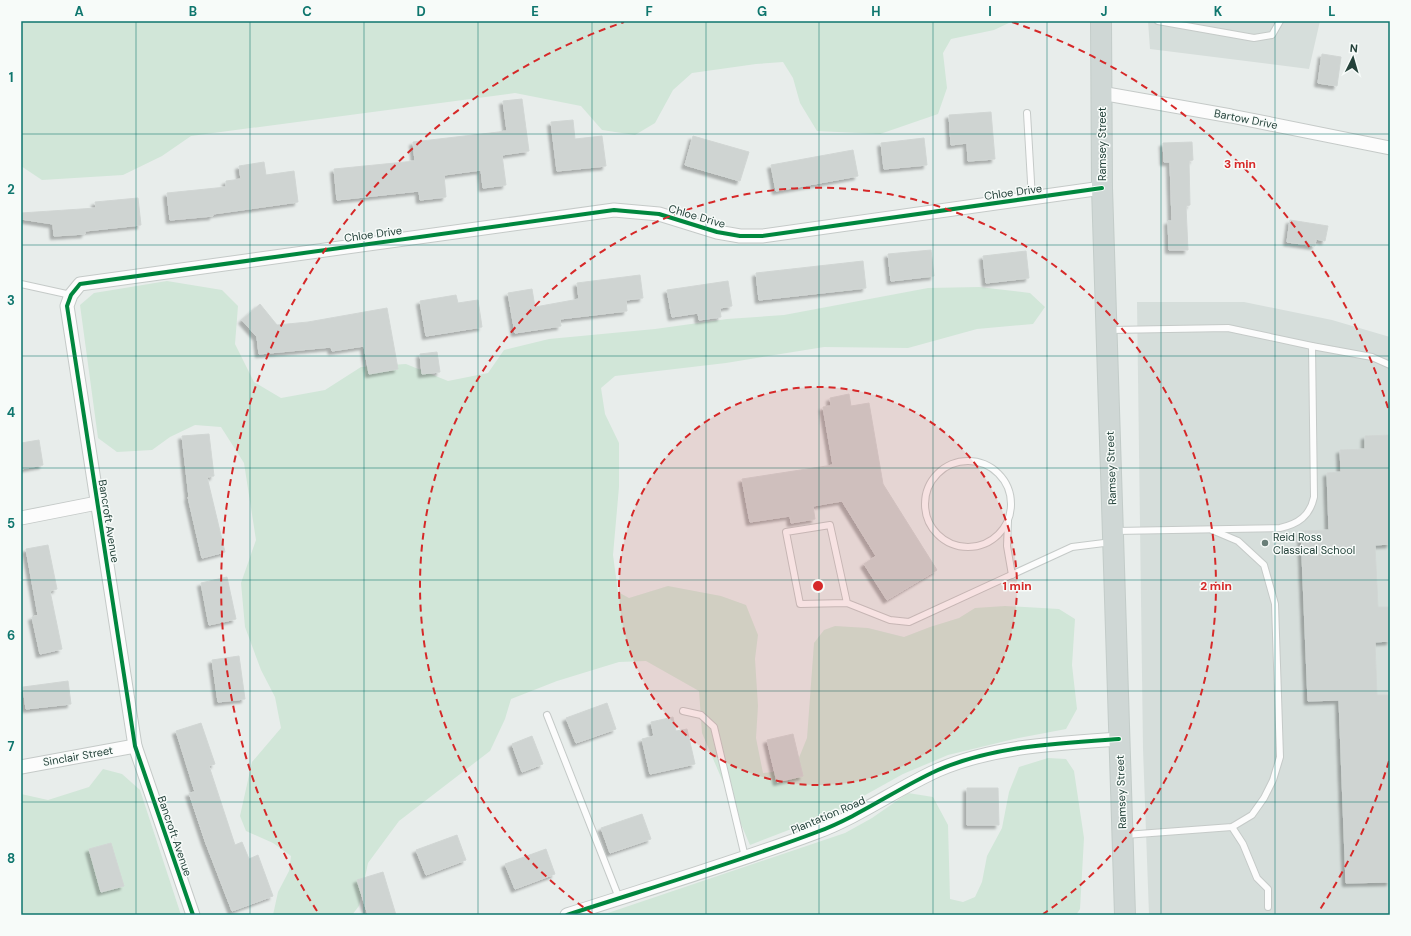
<svg xmlns="http://www.w3.org/2000/svg" width="1411" height="936" font-family="'DM Sans',sans-serif">
<style>
.built{fill:#d6dedb}
.green{fill:#d1e6d8}
.building{fill:#cfd4d2;stroke:#d1d6d4;filter:url(#shadow)}
.lines{fill:none;stroke-linecap:round;stroke-linejoin:round}
.service-casing{stroke:#c5cac8;stroke-width:8}
.minor-casing{stroke:#c5cac8;stroke-width:15}
.primary-casing{stroke:#c3ccc9;stroke-width:22}
.service{stroke:#fcfcfc;stroke-width:6}
.minor{stroke:#fcfcfc;stroke-width:13}
.primary{stroke:#cfd7d5;stroke-width:20}
.cycleway-casing{stroke:#f7fbf9;stroke-width:6}
.cycleway{stroke:#00873e;stroke-width:4}
.grid{fill:none;stroke:#0f766e;stroke-width:1;stroke-opacity:0.55}
.ring{fill:none;stroke:#d62828;stroke-width:2;stroke-dasharray:7 5}
.poi-dot{fill:#697e78;stroke:#f7fbf9;stroke-width:1.5}
.labels{text-anchor:middle;dominant-baseline:central;stroke-width:3;stroke-linejoin:round;paint-order:stroke}
.street-label{font-size:11px;fill:#24423a;stroke:#f7fbf9}
.poi-label{font-size:11px;fill:#24423a;stroke:#f7fbf9;text-anchor:start}
.centre{fill:#d62828;stroke:#f7fbf9;stroke-width:2}
.ring-label{font-size:12px;text-anchor:middle;font-weight:bold;fill:#d62828;stroke:#f7fbf9;stroke-width:3;stroke-linejoin:round;paint-order:stroke}
.neatline{fill:none;stroke:#0f766e;stroke-width:1.5}
.grid-label{font-size:13px;text-anchor:middle;font-weight:bold;fill:#0f766e}
</style>
<defs>
<filter id="shadow"><feDropShadow dx="-3.5" dy="3.5" stdDeviation="1" flood-color="#0004"/></filter>
</defs>
<rect width="100%" height="100%" fill="#e8edeb"/>
<g class="built">
<path d="M 1148,21 L 1320,21 L 1309,69 L 1150,49 Z"/>
<path d="M 1137,302 L 1244,302 L 1332,320 L 1390,337 L 1390,915 L 1149,915 L 1143,749 Z"/>
</g>
<g class="green">
<path d="M 21,21 L 1013,21 L 994,30 L 951,39 L 943,53 L 947,88 L 938,114 L 880,134 L 817,131 L 800,103 L 793,78 L 783,62 L 756,64 L 692,73 L 673,90 L 655,123 L 635,135 L 602,130 L 581,106 L 515,93 L 191,136 L 162,156 L 123,175 L 42,180 L 21,166 Z"/>
<path d="M 167,281 L 222,290 L 238,306 L 235,344 L 254,382 L 281,398 L 325,390 L 361,367 L 406,364 L 448,381 L 488,373 L 504,350 L 549,339 L 655,329 L 727,319 L 784,315 L 928,288 L 979,287 L 1030,293 L 1045,307 L 1033,324 L 977,329 L 908,348 L 824,347 L 726,363 L 615,376 L 601,388 L 605,414 L 619,443 L 619,487 L 613,555 L 618,592 L 629,598 L 668,586 L 721,596 L 746,605 L 758,635 L 755,659 L 758,706 L 756,738 L 763,773 L 794,770 L 807,738 L 814,643 L 824,630 L 835,626 L 868,628 L 904,637 L 930,627 L 959,618 L 975,608 L 1005,606 L 1059,609 L 1075,619 L 1072,665 L 1077,709 L 1066,729 L 1014,739 L 948,755 L 903,774 L 833,813 L 750,845 L 702,733 L 699,691 L 646,661 L 619,662 L 557,681 L 511,699 L 505,719 L 490,751 L 399,821 L 368,863 L 359,906 L 352,915 L 273,915 L 278,892 L 289,871 L 291,856 L 273,843 L 246,831 L 240,816 L 252,762 L 281,728 L 275,697 L 261,670 L 245,627 L 241,583 L 256,540 L 244,463 L 221,427 L 195,425 L 170,437 L 152,450 L 117,452 L 98,438 L 80,305 L 94,293 Z"/>
<path d="M 1048,758 L 1066,759 L 1074,771 L 1084,838 L 1080,909 L 1076,915 L 602,915 L 845,833 L 872,818 L 908,793 L 933,797 L 948,825 L 950,899 L 963,902 L 975,897 L 982,882 L 987,856 L 1002,828 L 1009,792 L 1019,767 Z"/>
<path d="M 103,769 L 122,774 L 140,790 L 181,915 L 21,915 L 21,794 L 48,800 L 89,787 Z"/>
</g>
<g class="building">
<path d="M 1322,54 L 1341,57 L 1337,86 L 1318,83 Z"/>
<path d="M 522,99 L 529,151 L 502,155 L 506,185 L 483,188 L 481,170 L 444,175 L 446,197 L 420,200 L 419,191 L 337,200 L 334,169 L 415,161 L 413,142 L 507,131 L 503,101 Z"/>
<path d="M 991,112 L 995,159 L 968,161 L 967,143 L 951,145 L 949,115 Z"/>
<path d="M 573,120 L 575,139 L 602,136 L 606,166 L 557,171 L 551,122 Z"/>
<path d="M 693,136 L 749,152 L 740,181 L 685,165 Z"/>
<path d="M 924,138 L 927,165 L 884,169 L 881,143 Z"/>
<path d="M 1192,142 L 1193,160 L 1189,161 L 1190,205 L 1186,206 L 1188,250 L 1169,250 L 1168,221 L 1172,221 L 1170,162 L 1164,162 L 1163,143 Z"/>
<path d="M 853,150 L 858,176 L 776,191 L 771,165 Z"/>
<path d="M 264,162 L 266,175 L 294,171 L 298,202 L 213,214 L 213,216 L 170,220 L 167,193 L 226,187 L 226,181 L 241,179 L 239,166 Z"/>
<path d="M 138,198 L 141,225 L 85,231 L 85,234 L 54,236 L 53,224 L 21,219 L 21,213 L 96,208 L 95,202 Z"/>
<path d="M 1290,220 L 1328,226 L 1325,241 L 1316,239 L 1315,246 L 1287,242 Z"/>
<path d="M 931,250 L 934,276 L 891,281 L 888,254 Z"/>
<path d="M 1026,251 L 1029,278 L 986,283 L 983,256 Z"/>
<path d="M 863,261 L 866,288 L 759,300 L 756,273 Z"/>
<path d="M 640,275 L 643,298 L 626,300 L 627,311 L 560,319 L 561,326 L 515,333 L 508,293 L 532,289 L 535,307 L 579,299 L 577,283 Z"/>
<path d="M 728,281 L 732,306 L 720,308 L 721,317 L 699,320 L 698,313 L 672,317 L 667,290 Z"/>
<path d="M 456,295 L 458,303 L 478,300 L 482,327 L 426,336 L 420,301 Z"/>
<path d="M 260,304 L 277,325 L 308,322 L 387,308 L 398,369 L 369,374 L 364,346 L 332,351 L 331,347 L 259,354 L 257,337 L 242,320 Z"/>
<path d="M 437,352 L 440,372 L 422,374 L 420,354 Z"/>
<path d="M 849,394 L 851,406 L 869,403 L 883,484 L 937,570 L 887,600 L 864,564 L 876,556 L 842,501 L 813,506 L 815,519 L 791,523 L 790,516 L 750,522 L 742,479 L 833,465 L 823,407 L 831,406 L 830,398 Z"/>
<path d="M 209,434 L 214,476 L 207,477 L 225,552 L 202,558 L 188,497 L 189,497 L 182,436 Z"/>
<path d="M 1390,435 L 1390,544 L 1375,545 L 1378,607 L 1390,607 L 1390,641 L 1375,642 L 1377,695 L 1390,695 L 1390,882 L 1346,883 L 1339,700 L 1308,701 L 1301,531 L 1329,530 L 1327,473 L 1341,472 L 1340,450 L 1365,449 L 1365,436 Z"/>
<path d="M 39,440 L 43,465 L 21,469 L 21,443 Z"/>
<path d="M 48,545 L 57,589 L 50,591 L 62,649 L 40,654 L 32,617 L 38,615 L 26,549 Z"/>
<path d="M 227,577 L 236,619 L 209,625 L 201,583 Z"/>
<path d="M 239,656 L 245,699 L 218,702 L 212,660 Z"/>
<path d="M 68,681 L 71,704 L 26,709 L 23,687 Z"/>
<path d="M 607,703 L 616,729 L 576,743 L 566,718 Z"/>
<path d="M 673,717 L 676,731 L 687,729 L 695,764 L 650,774 L 642,739 L 654,736 L 651,722 Z"/>
<path d="M 201,723 L 215,764 L 209,766 L 235,845 L 242,842 L 249,859 L 258,855 L 273,896 L 232,911 L 205,841 L 189,793 L 195,792 L 176,731 Z"/>
<path d="M 793,734 L 803,776 L 777,782 L 767,740 Z"/>
<path d="M 532,736 L 543,764 L 522,772 L 512,744 Z"/>
<path d="M 967,788 L 998,788 L 999,825 L 967,825 Z"/>
<path d="M 642,814 L 651,839 L 610,853 L 601,828 Z"/>
<path d="M 457,835 L 466,860 L 426,875 L 416,850 Z"/>
<path d="M 111,843 L 124,886 L 101,892 L 89,849 Z"/>
<path d="M 546,849 L 555,874 L 515,889 L 505,864 Z"/>
<path d="M 383,872 L 396,915 L 368,915 L 357,880 Z"/>
</g>
<g class="lines">
<defs>
<g id="service">
<path d="M 1158,21 L 1254,38 L 1272,35 L 1280,21"/>
<path d="M 1027,113 L 1032,199"/>
<path d="M 21,284 L 71,295"/>
<path d="M 1110,330 L 1228,328 L 1312,346 L 1314,497 C 1310,516 1298,524 1280,528 L 1115,531"/>
<path d="M 1312,346 L 1372,357 L 1390,365"/>
<circle cx="968" cy="504" r="43"/>
<path d="M 1008,521 L 1007,546 L 1012,575"/>
<path d="M 847,603 L 830,525 L 786,532 L 800,604 L 847,603 L 890,620 L 909,622 L 1072,547 L 1112,542"/>
<path d="M 683,711 L 701,715 L 714,727 L 745,857"/>
<path d="M 547,715 L 619,898"/>
<path d="M 1232,827 L 1243,844 L 1257,878 L 1268,889 L 1268,907"/>
<path d="M 1125,835 L 1232,827 L 1252,815 L 1264,798 L 1273,780 L 1280,757 L 1275,604 L 1264,565 L 1238,541 L 1212,530"/>
</g>
<g id="minor">
<path d="M 1101,93 L 1231,116 L 1390,148"/>
<path d="M 21,518 L 97,503"/>
<path d="M 21,767 L 135,746"/>
<path d="M 193,915 L 135,746 L 67,306 L 71,295 L 80,284 L 614,210 L 659,214 L 717,232 L 740,236 L 762,236 L 1102,188"/>
<path d="M 567,915 C 650,888 735,863 817,832 C 860,816 896,789 938,770 C 994,746 1059,743 1119,739"/>
</g>
<path id="primary" d="M 1101,21 L 1102,188 L 1125,915"/>
</defs>
<use href="#service" class="service-casing"/>
<use href="#minor" class="minor-casing"/>
<use href="#primary" class="primary-casing"/>
<use href="#service" class="service"/>
<use href="#minor" class="minor"/>
<use href="#primary" class="primary"/>
<defs>
<g id="cycleway">
<path d="M 193,915 L 135,746 L 67,306 L 71,295 L 80,284 L 614,210 L 659,214 L 717,232 L 740,236 L 762,236 L 1102,188"/>
<path d="M 567,915 C 650,888 735,863 817,832 C 860,816 896,789 938,770 C 994,746 1059,743 1119,739"/>
</g>
</defs>
<use href="#cycleway" class="cycleway-casing"/>
<use href="#cycleway" class="cycleway"/>
</g>
<path class="grid" d="M 136,21 L 136,915M 250,21 L 250,915M 364,21 L 364,915M 478,21 L 478,915M 592,21 L 592,915M 706,21 L 706,915M 819,21 L 819,915M 933,21 L 933,915M 1047,21 L 1047,915M 1161,21 L 1161,915M 1275,21 L 1275,915M 21,134 L 1390,134M 21,245 L 1390,245M 21,356 L 1390,356M 21,468 L 1390,468M 21,580 L 1390,580M 21,691 L 1390,691M 21,802 L 1390,802"/>
<circle cx="818" cy="586" r="199" fill="#d62828" fill-opacity=".12"/>
<g class="ring">
<circle cx="818" cy="586" r="199"/>
<path d="M593 914A398 398 0 1 1 1043 914"/>
<path d="M1389 761A597 597 0 0 1 1319 911M317 911A597 597 0 0 1 624 22M1012 22A597 597 0 0 1 1389 411"/>
</g>
<circle class="poi-dot" cx="1265" cy="543" r="4"/>
<g class="labels">
<g class="street-label">
<text transform="translate(1246 119) rotate(11)">Bartow Drive</text>
<text transform="translate(1102 144) rotate(-90)">Ramsey Street</text>
<text transform="translate(1013 192) rotate(-8)">Chloe Drive</text>
<text transform="translate(697 216) rotate(16)">Chloe Drive</text>
<text transform="translate(373 234) rotate(-8)">Chloe Drive</text>
<text transform="translate(1111 468) rotate(-92)">Ramsey Street</text>
<text transform="translate(109 521) rotate(81)">Bancroft Avenue</text>
<text transform="translate(78 756) rotate(-10)">Sinclair Street</text>
<text transform="translate(1121 792) rotate(-92)">Ramsey Street</text>
<text transform="translate(828 815) rotate(-23)">Plantation Road</text>
<text transform="translate(175 836) rotate(71)">Bancroft Avenue</text>
</g>
<g class="poi-label">
<text x="1273" y="537">Reid Ross<tspan x="1273" dy="13">Classical School</tspan></text>
</g>
</g>
<circle cx="818" cy="586" r="6" class="centre"/>
<g class="ring-label">
<text x="1240" y="168">3 min</text>
<text x="1017" y="590">1 min</text>
<text x="1216" y="590">2 min</text>
</g>
<rect width="1411" height="936" fill="none" stroke="#f7fbf9" stroke-width="44"/>
<g transform="translate(1353 58) rotate(5)" stroke="#f7fbf9" stroke-width="3" paint-order="stroke">
<path d="M0-3L7 15L0 10L-7 15Z" fill="#24423a"/>
<text y="-6" font-size="11" font-weight="bold" text-anchor="middle" fill="#24423a">N</text>
</g>
<rect x="22" y="22" width="1367" height="892" class="neatline"/>
<g class="grid-label">
<text x="79" y="16">A</text>
<text x="193" y="16">B</text>
<text x="307" y="16">C</text>
<text x="421" y="16">D</text>
<text x="535" y="16">E</text>
<text x="649" y="16">F</text>
<text x="762" y="16">G</text>
<text x="876" y="16">H</text>
<text x="990" y="16">I</text>
<text x="1104" y="16">J</text>
<text x="1218" y="16">K</text>
<text x="1332" y="16">L</text>
<text x="11" y="82">1</text>
<text x="11" y="194">2</text>
<text x="11" y="305">3</text>
<text x="11" y="417">4</text>
<text x="11" y="528">5</text>
<text x="11" y="640">6</text>
<text x="11" y="751">7</text>
<text x="11" y="863">8</text>
</g>
</svg>
